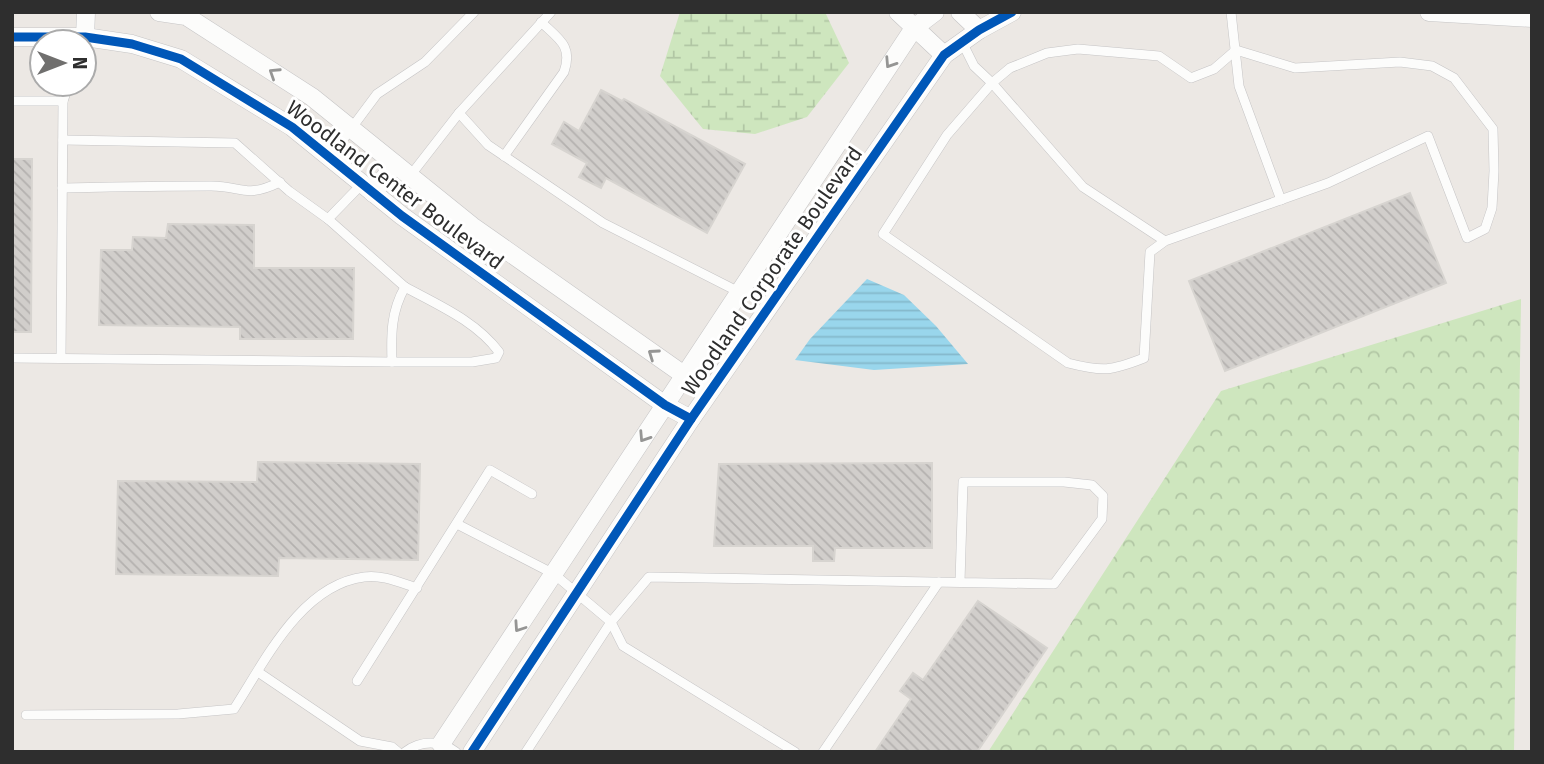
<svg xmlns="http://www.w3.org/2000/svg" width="1544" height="764" font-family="'Fira Sans',sans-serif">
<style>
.wetland{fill:url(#wetland-marsh)}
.park{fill:url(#park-crowns)}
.water{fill:url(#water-rules)}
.building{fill:url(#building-back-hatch);stroke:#d7d4d0;stroke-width:2}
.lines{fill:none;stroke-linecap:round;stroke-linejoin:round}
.service-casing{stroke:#c5c4c5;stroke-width:10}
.minor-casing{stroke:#c5c4c5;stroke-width:19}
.service{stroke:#fcfcfb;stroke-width:9}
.minor{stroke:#fcfcfb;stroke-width:18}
.cycleway-casing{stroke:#fff;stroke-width:13}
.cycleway{stroke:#0057b8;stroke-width:9}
.oneway{stroke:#959594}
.labels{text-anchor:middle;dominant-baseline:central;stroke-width:6;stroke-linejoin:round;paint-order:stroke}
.street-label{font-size:21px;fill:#2e2e2e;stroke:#fff}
</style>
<defs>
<pattern id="wetland-marsh" width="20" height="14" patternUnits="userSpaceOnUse" patternTransform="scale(1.75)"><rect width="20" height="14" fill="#cee6be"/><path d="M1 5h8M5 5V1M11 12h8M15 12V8" fill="none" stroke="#b1c6a4"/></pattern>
<pattern id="park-crowns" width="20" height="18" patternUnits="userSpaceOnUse" patternTransform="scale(1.75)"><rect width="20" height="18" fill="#cee6be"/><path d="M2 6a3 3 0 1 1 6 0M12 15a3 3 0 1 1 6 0" fill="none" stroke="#b1c6a4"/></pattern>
<pattern id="water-rules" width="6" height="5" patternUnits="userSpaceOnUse" patternTransform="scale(1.75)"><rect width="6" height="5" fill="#99d6ec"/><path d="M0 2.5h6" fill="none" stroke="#84b8cb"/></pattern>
<pattern id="building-back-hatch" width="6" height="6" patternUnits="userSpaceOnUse" patternTransform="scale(1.75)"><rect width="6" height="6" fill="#d1cecb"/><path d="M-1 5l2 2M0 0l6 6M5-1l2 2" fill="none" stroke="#b4b1af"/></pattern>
</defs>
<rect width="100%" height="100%" fill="#ece8e4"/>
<path class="wetland" d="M 680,12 L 825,12 L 849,63 L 807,117 L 755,134 L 703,129 L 660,76 Z"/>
<path class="park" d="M 1521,299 L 1514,752 L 988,752 L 1221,391 Z"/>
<path class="water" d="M 867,279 L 904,295 L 936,326 L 968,364 L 874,370 L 795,360 L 810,339 Z"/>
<g class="building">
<path d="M 601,90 L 622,101 L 624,99 L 745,164 L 707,233 L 606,178 L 601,188 L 579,177 L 587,163 L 552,144 L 564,122 L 579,131 Z"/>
<path d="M 12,159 L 32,159 L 31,332 L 12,332 Z"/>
<path d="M 1410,193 L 1446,283 L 1225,371 L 1189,281 Z"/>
<path d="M 168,224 L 254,225 L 254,268 L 354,268 L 353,339 L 240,339 L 240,327 L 99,325 L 101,250 L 132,250 L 133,237 L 166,238 Z"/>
<path d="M 258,462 L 420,464 L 418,560 L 279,558 L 278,576 L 116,574 L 118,481 L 257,482 Z"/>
<path d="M 932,463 L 932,548 L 835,548 L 834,561 L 813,561 L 813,546 L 714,546 L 719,464 Z"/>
<path d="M 978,601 L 1047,648 L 977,752 L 875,752 L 911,699 L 900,691 L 913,673 L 923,680 Z"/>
</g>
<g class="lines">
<defs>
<g id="service">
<path d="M 1231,12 L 1239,86 L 1281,200"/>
<path d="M 962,42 L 974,66 L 992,83 L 947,135 L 883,234 L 1068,363 C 1103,372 1111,371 1144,358 L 1150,252 L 1165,241 L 1328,183 L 1428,136 L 1467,238 L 1485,229 L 1492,208 L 1494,171 L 1493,129 L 1454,78 L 1432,66 L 1400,62 L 1295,68 L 1236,50 L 1214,69 L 1191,78 L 1159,56 L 1078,49 L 1047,53 L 1010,68 L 992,83 L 1083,187 L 1165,241"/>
<path d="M 12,101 L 63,101 L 69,84"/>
<path d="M 459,113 L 488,145 L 603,223 L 739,292"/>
<path d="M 63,140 L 235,143 L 289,191 L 328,219"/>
<path d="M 504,156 L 564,72 C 573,46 559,39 541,22"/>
<path d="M 330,157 L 377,94 L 425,62 L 474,12"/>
<path d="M 410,176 L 459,113 L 551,12"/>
<path d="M 62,188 C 112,187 161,186 211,186 C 243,186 245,199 280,182"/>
<path d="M 12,358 L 392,362 C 391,335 391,311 405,287 L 328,219 L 362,184"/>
<path d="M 61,358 L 63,101"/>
<path d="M 392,362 L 472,362 L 496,358 L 499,352 C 476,321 438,305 405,287"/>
<path d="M 457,524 L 554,574 L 611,622 L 526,752"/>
<path d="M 258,672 L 360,741 L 392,747 L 398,752"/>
<path d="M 357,681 L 490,470 L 532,494"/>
<path d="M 26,715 L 178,714 L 234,709 C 265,661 301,585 364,577 C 381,574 401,583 417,588"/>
<path d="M 405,752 C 421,740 440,740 456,752"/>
<path d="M 795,752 L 623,646 L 611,622 L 649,577 L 1054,584 L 1102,519 L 1103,496 L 1092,485 L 1064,482 L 963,482 L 960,582"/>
<path d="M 823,752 L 939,582"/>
</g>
<g id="minor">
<path d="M 159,12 L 186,16 L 312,97 L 472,226 L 684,375 L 710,391"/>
<path d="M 898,12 L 944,55"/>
<path d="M 960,12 L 979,30"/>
<path d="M 1429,12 L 1532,18"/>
<path d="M 12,37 L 85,37 L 132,44 L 181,59 L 292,127 L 402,216 L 665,405 L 691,419"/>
<path d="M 85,37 L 86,12"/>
<path d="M 373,193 L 395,164"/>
<path d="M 441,744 L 914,28 L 935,12"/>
<path d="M 472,752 L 691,419 L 944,55 L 979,30 L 1012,12"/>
</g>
</defs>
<use href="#service" class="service-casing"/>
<use href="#minor" class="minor-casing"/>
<use href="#service" class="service"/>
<use href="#minor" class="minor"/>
<defs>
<g id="cycleway">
<path d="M 12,37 L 85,37 L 132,44 L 181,59 L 292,127 L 402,216 L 665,405 L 691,419"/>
<path d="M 472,752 L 691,419 L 944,55 L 979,30 L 1012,12"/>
</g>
</defs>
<use href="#cycleway" class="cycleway-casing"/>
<use href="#cycleway" class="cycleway"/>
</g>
<defs><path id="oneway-chevron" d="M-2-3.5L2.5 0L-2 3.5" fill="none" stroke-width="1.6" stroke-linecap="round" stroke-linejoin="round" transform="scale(1.75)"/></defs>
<g class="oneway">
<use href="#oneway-chevron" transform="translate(890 63) rotate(123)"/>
<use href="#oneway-chevron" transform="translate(274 73) rotate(-147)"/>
<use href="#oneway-chevron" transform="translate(653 354) rotate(-145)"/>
<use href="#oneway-chevron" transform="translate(644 437) rotate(123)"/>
<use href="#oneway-chevron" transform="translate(519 627) rotate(124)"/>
</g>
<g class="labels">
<g class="street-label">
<text transform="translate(395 185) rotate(37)">Woodland Center Boulevard</text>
<text transform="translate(772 271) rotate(-55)">Woodland Corporate Boulevard</text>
</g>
</g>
<rect width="1544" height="764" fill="none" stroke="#2e2e2e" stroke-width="28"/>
<g transform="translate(63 63) rotate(90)"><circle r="33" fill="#ffffff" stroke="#ababab" stroke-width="2"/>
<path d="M0-5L12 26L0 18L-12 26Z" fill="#706f6e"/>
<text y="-10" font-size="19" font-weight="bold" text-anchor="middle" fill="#2e2e2e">N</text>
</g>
</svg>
